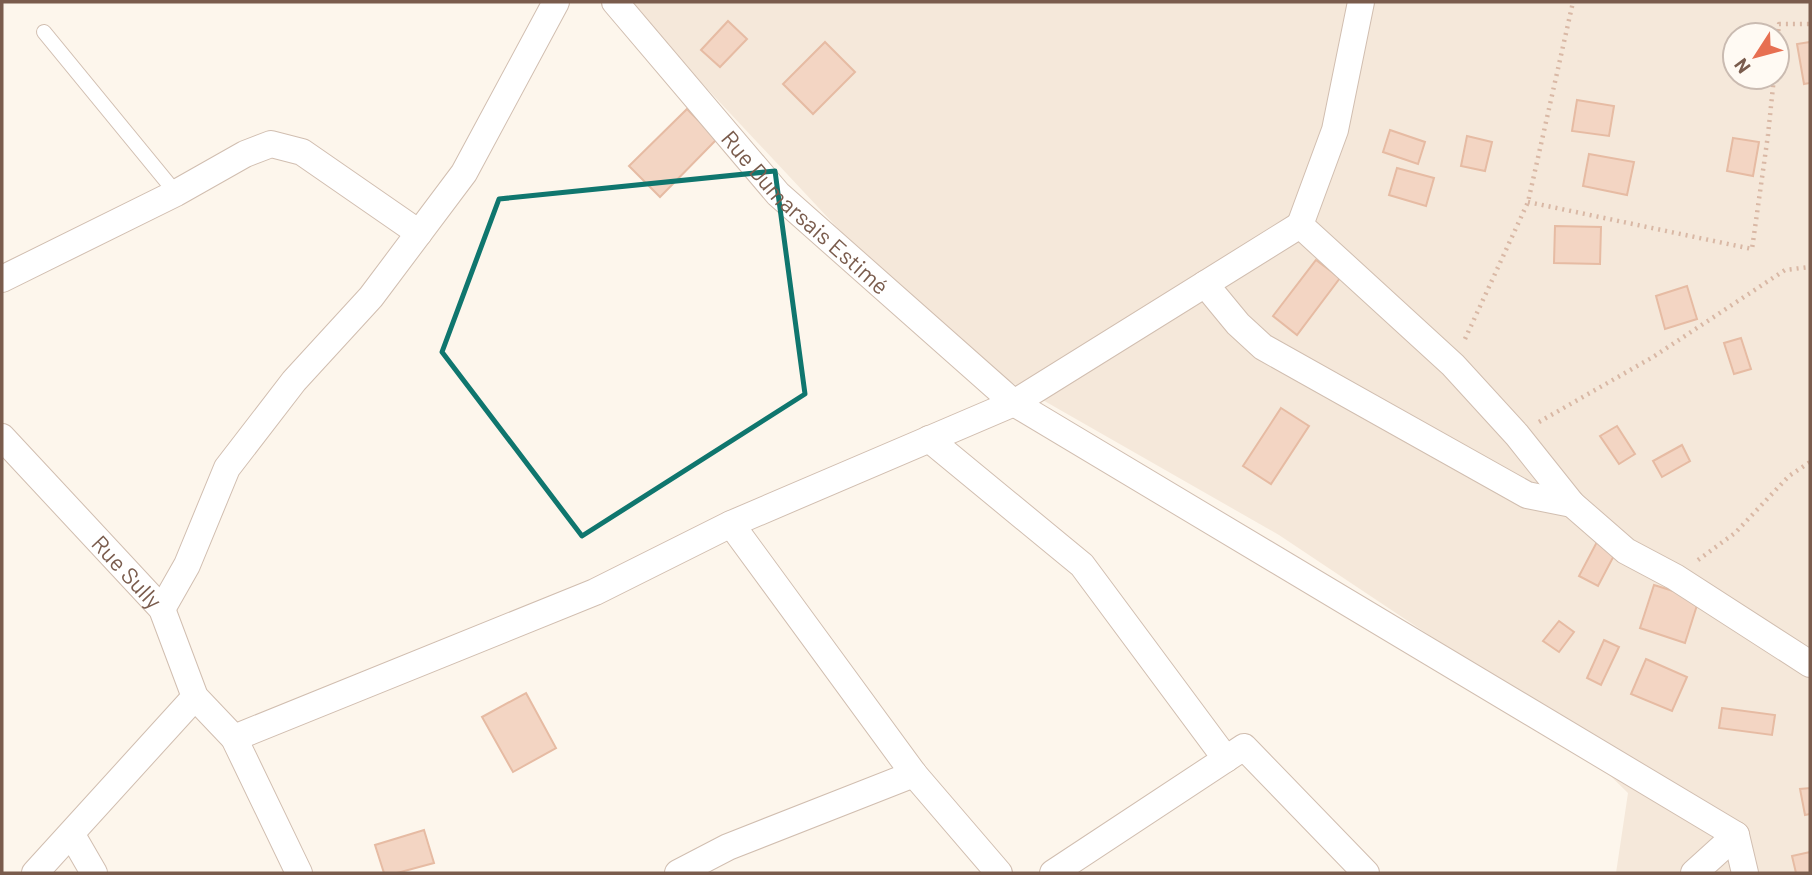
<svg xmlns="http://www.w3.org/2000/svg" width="1812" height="875" font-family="Barlow,sans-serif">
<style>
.residential{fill:#f5e8da;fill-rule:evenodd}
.building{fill:#f3d5c3;stroke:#e6bba3;stroke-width:2}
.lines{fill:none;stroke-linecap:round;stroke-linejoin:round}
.lane-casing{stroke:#d1beb0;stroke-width:16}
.street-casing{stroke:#d1beb0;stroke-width:28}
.path{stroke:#d9b8a5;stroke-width:4.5;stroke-dasharray:2 5;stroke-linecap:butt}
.lane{stroke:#fff;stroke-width:14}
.street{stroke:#fff;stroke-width:26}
.marked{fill:none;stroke:#0f766e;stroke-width:5;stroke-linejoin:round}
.labels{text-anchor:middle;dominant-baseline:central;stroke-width:5;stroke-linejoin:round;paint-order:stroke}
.street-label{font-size:23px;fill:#7a5c4d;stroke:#fffaf3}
</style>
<rect width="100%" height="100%" fill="#fdf6ec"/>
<path class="residential" d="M 626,2 L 1810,2 L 1810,873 L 1616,873 L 1628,793 L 1546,713 L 1279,535 L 948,346 ZM 1735,35 L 1777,35 L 1777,77 L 1735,77 Z"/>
<g class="building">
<path d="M 728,21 L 747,39 L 720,67 L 701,50 Z"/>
<path d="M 825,42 L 855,72 L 813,114 L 783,84 Z"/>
<path d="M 1810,42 L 1810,83 L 1804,84 L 1797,44 Z"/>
<path d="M 1577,100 L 1614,106 L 1609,136 L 1572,131 Z"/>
<path d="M 687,109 L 717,139 L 660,197 L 629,166 Z"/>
<path d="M 1390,130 L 1425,142 L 1418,164 L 1383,152 Z"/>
<path d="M 1467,136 L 1492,142 L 1485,171 L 1461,166 Z"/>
<path d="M 1733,138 L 1759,142 L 1753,176 L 1727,171 Z"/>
<path d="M 1589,154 L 1634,162 L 1627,195 L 1583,186 Z"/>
<path d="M 1397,168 L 1434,178 L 1426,206 L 1389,195 Z"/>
<path d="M 1555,226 L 1601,227 L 1600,264 L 1554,263 Z"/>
<path d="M 1316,260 L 1340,278 L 1297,335 L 1273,316 Z"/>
<path d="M 1687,286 L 1697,319 L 1665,329 L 1656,296 Z"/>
<path d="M 1741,338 L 1751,369 L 1734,374 L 1724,343 Z"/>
<path d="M 1281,408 L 1309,426 L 1271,484 L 1243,466 Z"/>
<path d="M 1617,426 L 1635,454 L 1619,464 L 1600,436 Z"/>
<path d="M 1682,445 L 1690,461 L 1662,477 L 1653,461 Z"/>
<path d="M 1599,538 L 1618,548 L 1598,586 L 1579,576 Z"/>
<path d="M 1654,585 L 1699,599 L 1685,643 L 1640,628 Z"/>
<path d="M 1559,621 L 1574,632 L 1559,652 L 1543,641 Z"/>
<path d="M 1604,640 L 1619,647 L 1601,685 L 1587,678 Z"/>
<path d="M 1646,659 L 1687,677 L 1672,711 L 1631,694 Z"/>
<path d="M 526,693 L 556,748 L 513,772 L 482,717 Z"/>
<path d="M 1722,708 L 1775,715 L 1772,735 L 1719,728 Z"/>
<path d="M 1810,788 L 1810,814 L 1805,815 L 1800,789 Z"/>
<path d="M 424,830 L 434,863 L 397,873 L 384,873 L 375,845 Z"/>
<path d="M 1810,852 L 1810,873 L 1796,873 L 1792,856 Z"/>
</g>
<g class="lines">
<defs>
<path id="lane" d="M 44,32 L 176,193"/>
<g id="street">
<path id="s1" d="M 615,2 L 778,194 L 1014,403 L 1736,835 L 1745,873"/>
<path d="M 1361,2 L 1335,130 L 1300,225 L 1453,365 L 1517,435 L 1572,504 L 1626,551 L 1675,577 L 1810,664"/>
<path d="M 2,279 L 176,193 L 245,154 L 271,144 L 302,152 L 419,233"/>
<path d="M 1205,284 L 1238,324 L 1263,347 L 1527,495 L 1572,504"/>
<path id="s2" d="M 2,437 L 162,609 L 195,697 L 234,738 L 299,873"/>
<path d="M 929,439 L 1082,565 L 1226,759"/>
<path d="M 731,524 L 914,774 L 999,873"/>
<path d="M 162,609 L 187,565 L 227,468 L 294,381 L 371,297 L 464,173 L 556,2"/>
<path d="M 234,738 L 595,592 L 731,524 L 1014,403 L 1300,225"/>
<path d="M 72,835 L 94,873"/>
<path d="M 35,873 L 195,697"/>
<path d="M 678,873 L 728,847 L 914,774"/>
<path d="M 1053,873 L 1244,747 L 1366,873"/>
<path d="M 1694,873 L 1736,835"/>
</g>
</defs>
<use href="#lane" class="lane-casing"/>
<use href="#street" class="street-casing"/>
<g class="path">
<path d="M 1777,45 L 1779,24 L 1810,24"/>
<path d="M 1528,202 L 1752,249 L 1768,135 L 1774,77"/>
<path d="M 1465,339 L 1528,202 L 1573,2"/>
<path d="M 1539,422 L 1653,357 L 1785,270 L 1810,267"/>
<path d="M 1698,560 L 1735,533 L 1789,476 L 1810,462"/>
</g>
<use href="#lane" class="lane"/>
<use href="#street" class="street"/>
</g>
<path class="marked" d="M 775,171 L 805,394 L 582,536 L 442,352 L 499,199 Z"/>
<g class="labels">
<g class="street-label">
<text stroke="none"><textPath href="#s1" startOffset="284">Rue Dumarsais Estimé</textPath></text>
<text stroke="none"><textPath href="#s2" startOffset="184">Rue Sully</textPath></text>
</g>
</g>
<rect width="1812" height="875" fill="none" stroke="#7a5c4d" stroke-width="7"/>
<g transform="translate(1756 56) rotate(234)"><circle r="33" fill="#fffaf3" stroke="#cabbb1" stroke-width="2"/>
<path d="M0-5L12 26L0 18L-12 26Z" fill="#e76f51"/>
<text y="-10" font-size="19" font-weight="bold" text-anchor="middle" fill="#7a5c4d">N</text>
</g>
</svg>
